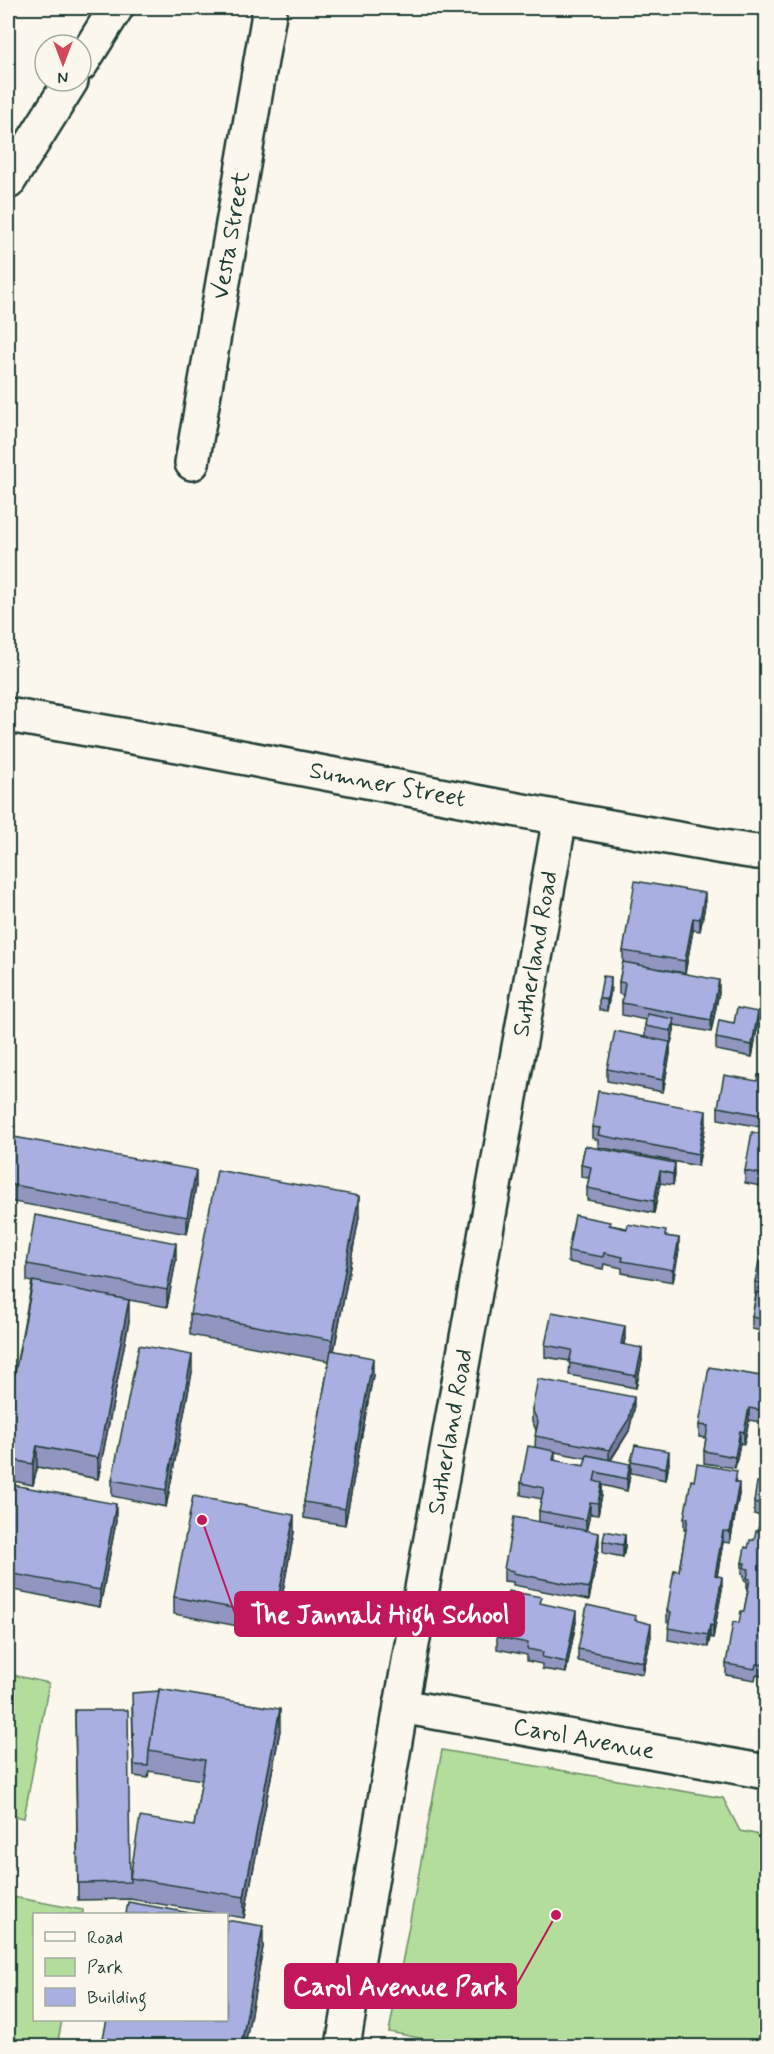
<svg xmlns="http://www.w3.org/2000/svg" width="774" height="2054" font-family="Mynerve,sans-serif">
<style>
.green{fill:#b3dd9a;stroke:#698d67;stroke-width:1.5}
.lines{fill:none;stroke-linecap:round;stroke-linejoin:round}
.street-casing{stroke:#1f3d34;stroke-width:38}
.secondary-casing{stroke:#1f3d34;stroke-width:38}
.street{stroke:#fbf7ec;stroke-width:33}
.secondary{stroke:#fbf7ec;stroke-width:33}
.wall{fill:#9196c1;stroke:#1f3d34;stroke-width:1.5;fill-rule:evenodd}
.shaded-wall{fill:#767a9d;stroke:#1f3d34;stroke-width:1.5}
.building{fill:#a9afe0;stroke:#1f3d34;stroke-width:1.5}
.labels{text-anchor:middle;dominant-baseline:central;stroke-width:4.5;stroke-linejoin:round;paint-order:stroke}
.street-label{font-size:24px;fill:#1f3d34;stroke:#fbf7ec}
.leader{fill:none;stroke:#c2185b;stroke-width:2}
.callout-dot{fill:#c2185b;stroke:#fbf7ec;stroke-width:2}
.callout{fill:#c2185b;stroke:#c2185b;stroke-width:2}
.callout-label{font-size:26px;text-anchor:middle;font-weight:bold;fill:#fff}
</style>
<rect width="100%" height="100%" fill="#fbf7ec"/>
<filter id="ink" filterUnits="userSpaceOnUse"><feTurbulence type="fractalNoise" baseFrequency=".0167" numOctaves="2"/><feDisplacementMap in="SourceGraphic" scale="12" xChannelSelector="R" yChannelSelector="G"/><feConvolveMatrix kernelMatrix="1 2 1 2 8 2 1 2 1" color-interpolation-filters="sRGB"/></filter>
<g filter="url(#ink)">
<g class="green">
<path d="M 8,1674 L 49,1683 L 24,1818 L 8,1815 Z"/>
<path d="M 442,1750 L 723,1798 L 740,1831 L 766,1836 L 766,2046 L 459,2046 L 389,2032 Z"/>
<path d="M 8,1896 L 83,1910 L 83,1914 L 34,1914 L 34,2020 L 62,2020 L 57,2046 L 8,2046 Z"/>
</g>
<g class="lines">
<defs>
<g id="street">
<path id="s1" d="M 192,463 L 270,8"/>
<path d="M 560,818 L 723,847 L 756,852 L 766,851"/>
<path id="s2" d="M 401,1706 L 766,1772"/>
</g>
<g id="secondary">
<path d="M 81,64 L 116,8"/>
<path d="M 8,182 L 71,81"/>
<path id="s3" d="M 8,715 L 178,745 L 560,818 L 401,1706 L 343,2046"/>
</g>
</defs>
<use href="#street" class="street-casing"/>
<use href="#secondary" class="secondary-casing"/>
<use href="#street" class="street"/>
<use href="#secondary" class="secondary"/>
</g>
<g class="wall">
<path d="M 705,905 L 700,931 L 693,930 L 685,973 L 641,966 L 719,992 L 711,1032 L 674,1025 L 674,1030 L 671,1043 L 670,1043 L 670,1054 L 663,1092 L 607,1081 L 607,1069 L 645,1037 L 645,1026 L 646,1020 L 622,1015 L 622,1003 L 623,995 L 619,994 L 619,982 L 623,962 L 623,951 Z"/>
<path d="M 611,989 L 607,1011 L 599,1010 L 599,998 Z"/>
<path d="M 734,1023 L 758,1024 L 752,1057 L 716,1050 L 716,1038 Z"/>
<path d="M 766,1077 L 766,1128 L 718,1119 L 718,1107 L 757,1081 Z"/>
<path d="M 706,1123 L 698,1166 L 598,1147 L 598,1140 L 592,1138 L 592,1127 Z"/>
<path d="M 766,1135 L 766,1187 L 745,1183 L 745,1171 Z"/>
<path d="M 585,1146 L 675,1175 L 673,1185 L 660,1183 L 654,1213 L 587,1200 L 587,1188 L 589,1178 L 581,1177 L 581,1165 Z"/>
<path d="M 8,1172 L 196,1186 L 187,1234 L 8,1201 Z"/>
<path d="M 359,1217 L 334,1351 L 373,1375 L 345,1525 L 304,1518 L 304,1502 L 329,1361 L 190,1335 L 190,1314 Z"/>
<path d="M 610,1225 L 666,1236 L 679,1250 L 673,1282 L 622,1273 L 622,1268 L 604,1264 L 603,1269 L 568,1262 L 568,1251 Z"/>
<path d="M 766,1235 L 766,1332 L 752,1329 L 752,1317 L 756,1294 L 755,1294 L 755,1282 Z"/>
<path d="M 176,1260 L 167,1307 L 107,1296 L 129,1321 L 98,1479 L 37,1467 L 33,1485 L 8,1480 L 8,1409 L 32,1282 L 27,1281 L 27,1264 Z"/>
<path d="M 625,1338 L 624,1345 L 642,1360 L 636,1388 L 569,1375 L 570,1361 L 545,1357 L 545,1345 Z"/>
<path d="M 192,1372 L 166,1507 L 112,1496 L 112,1480 Z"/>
<path d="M 766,1377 L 766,1423 L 749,1420 L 744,1444 L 740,1443 L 735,1468 L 704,1463 L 704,1451 L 706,1438 L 699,1437 L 699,1425 Z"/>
<path d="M 532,1409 L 634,1409 L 629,1431 L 611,1460 L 630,1475 L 627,1491 L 602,1485 L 602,1494 L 598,1515 L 590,1514 L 586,1531 L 599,1545 L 589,1600 L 513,1585 L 513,1582 L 504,1581 L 504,1569 L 539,1522 L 539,1511 L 542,1499 L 521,1495 L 521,1483 L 535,1447 L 536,1430 L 532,1421 ZM 555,1452 L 586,1458 L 584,1466 L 555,1461 Z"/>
<path d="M 631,1461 L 669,1463 L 666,1480 L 631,1473 Z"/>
<path d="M 766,1463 L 766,1677 L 756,1675 L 755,1680 L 726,1675 L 726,1664 L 739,1623 L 744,1611 L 748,1590 L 747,1590 L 747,1581 L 744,1580 L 744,1575 L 742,1574 L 742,1563 L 748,1548 L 754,1540 L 758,1531 L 760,1516 L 754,1514 L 754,1502 Z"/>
<path d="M 694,1481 L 737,1482 L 739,1494 L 730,1543 L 723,1542 L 717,1576 L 722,1589 L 713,1638 L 710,1637 L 708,1647 L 668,1640 L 669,1623 L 667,1622 L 667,1611 L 679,1571 L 686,1530 L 684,1530 L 684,1518 Z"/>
<path d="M 8,1484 L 116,1521 L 100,1607 L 8,1589 Z"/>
<path d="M 294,1532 L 275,1633 L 174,1614 L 174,1597 Z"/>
<path d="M 625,1535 L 625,1547 L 623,1557 L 603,1553 L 603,1541 Z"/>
<path d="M 542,1604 L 576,1622 L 566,1673 L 542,1669 L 542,1664 L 527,1661 L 527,1655 L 497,1649 L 497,1637 Z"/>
<path d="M 636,1620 L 651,1636 L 643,1674 L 578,1661 L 578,1649 Z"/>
<path d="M 132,1705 L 280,1730 L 244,1918 L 130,1899 L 78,1900 L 75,1710 L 130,1878 L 194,1826 L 202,1780 L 149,1771 L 148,1778 L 134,1776 Z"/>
<path d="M 263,1947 L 245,2046 L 103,2046 L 103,2038 Z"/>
</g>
<g class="shaded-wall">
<path d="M 705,893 L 705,905 L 700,931 L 700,919 Z"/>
<path d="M 693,918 L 693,930 L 685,973 L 685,961 Z"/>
<path d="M 611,977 L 611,989 L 607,1011 L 607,1000 Z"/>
<path d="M 719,980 L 719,992 L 711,1032 L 711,1020 Z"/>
<path d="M 758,1012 L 758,1024 L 752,1057 L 752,1045 Z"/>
<path d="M 674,1019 L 674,1030 L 671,1043 L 671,1031 Z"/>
<path d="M 670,1042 L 670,1054 L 663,1092 L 663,1080 Z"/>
<path d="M 706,1111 L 706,1123 L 698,1166 L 698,1154 Z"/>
<path d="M 675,1163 L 675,1175 L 673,1185 L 673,1174 Z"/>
<path d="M 196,1170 L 196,1186 L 187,1234 L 187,1217 Z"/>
<path d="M 660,1171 L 660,1183 L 654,1213 L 654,1201 Z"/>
<path d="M 359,1196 L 359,1217 L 332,1361 L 332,1340 Z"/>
<path d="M 679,1238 L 679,1250 L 673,1282 L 673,1270 Z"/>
<path d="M 176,1243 L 176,1260 L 167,1307 L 167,1290 Z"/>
<path d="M 129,1300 L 129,1321 L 98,1479 L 98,1458 Z"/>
<path d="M 625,1326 L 625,1338 L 621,1356 L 621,1344 Z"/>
<path d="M 642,1348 L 642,1360 L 636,1388 L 636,1376 Z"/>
<path d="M 192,1355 L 192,1372 L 166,1507 L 166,1490 Z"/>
<path d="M 373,1358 L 373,1375 L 345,1525 L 345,1509 Z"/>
<path d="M 634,1397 L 634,1409 L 629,1431 L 609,1462 L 609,1450 Z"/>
<path d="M 749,1408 L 749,1420 L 744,1444 L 744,1432 Z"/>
<path d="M 740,1431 L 740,1443 L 735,1468 L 735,1457 Z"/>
<path d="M 37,1446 L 37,1467 L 33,1485 L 33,1464 Z"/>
<path d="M 669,1451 L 669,1463 L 666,1480 L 666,1468 Z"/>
<path d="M 630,1464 L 630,1475 L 627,1491 L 627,1479 Z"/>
<path d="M 602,1483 L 602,1494 L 598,1515 L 598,1503 Z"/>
<path d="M 739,1483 L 739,1494 L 730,1543 L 730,1532 Z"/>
<path d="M 590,1502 L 590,1514 L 586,1532 L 586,1520 Z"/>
<path d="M 116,1504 L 116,1521 L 100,1607 L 100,1590 Z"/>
<path d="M 294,1515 L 294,1532 L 275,1633 L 275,1616 Z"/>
<path d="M 723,1531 L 723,1542 L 715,1587 L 715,1575 Z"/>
<path d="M 599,1533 L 599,1545 L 589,1600 L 589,1588 Z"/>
<path d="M 625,1535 L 625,1547 L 623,1557 L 623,1545 Z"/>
<path d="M 722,1577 L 722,1589 L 713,1638 L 713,1626 Z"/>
<path d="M 576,1611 L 576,1622 L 566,1673 L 566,1662 Z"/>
<path d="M 651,1624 L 651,1636 L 643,1674 L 643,1662 Z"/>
<path d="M 710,1625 L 710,1637 L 708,1647 L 708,1635 Z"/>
<path d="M 280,1709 L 280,1730 L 244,1918 L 244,1897 Z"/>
<path d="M 263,1926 L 263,1947 L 245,2046 L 241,2046 Z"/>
</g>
<g class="building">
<path d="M 635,881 L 705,893 L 700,919 L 693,918 L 685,961 L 623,951 Z"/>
<path d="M 623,962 L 719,980 L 711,1020 L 622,1003 L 625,983 L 619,982 Z"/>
<path d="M 603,976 L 611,977 L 607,1000 L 599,998 Z"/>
<path d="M 737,1008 L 758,1012 L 752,1045 L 716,1038 L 719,1020 L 734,1023 Z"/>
<path d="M 647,1014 L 674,1019 L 671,1031 L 645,1026 Z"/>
<path d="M 615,1031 L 670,1042 L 663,1080 L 607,1069 Z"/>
<path d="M 724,1075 L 757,1081 L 758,1075 L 766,1077 L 766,1116 L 718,1107 Z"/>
<path d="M 598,1091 L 706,1111 L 698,1154 L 598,1135 L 600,1128 L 592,1127 Z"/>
<path d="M 752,1132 L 766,1135 L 766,1175 L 745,1171 Z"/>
<path d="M 14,1137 L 196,1170 L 187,1217 L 8,1184 L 8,1172 Z"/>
<path d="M 585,1146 L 675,1163 L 673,1174 L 660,1171 L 654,1201 L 587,1188 L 591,1167 L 581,1165 Z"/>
<path d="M 217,1170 L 359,1196 L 332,1340 L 190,1314 Z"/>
<path d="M 35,1215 L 176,1243 L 167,1290 L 27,1264 Z"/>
<path d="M 575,1215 L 610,1222 L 609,1225 L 627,1229 L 628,1224 L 666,1231 L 665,1236 L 679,1238 L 673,1270 L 622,1261 L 623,1257 L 604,1253 L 603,1257 L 568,1251 Z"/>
<path d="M 764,1234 L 766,1235 L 766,1284 L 755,1282 Z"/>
<path d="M 33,1281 L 129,1300 L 98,1458 L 37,1446 L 33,1464 L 8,1459 L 8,1409 Z"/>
<path d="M 757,1292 L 766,1294 L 766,1320 L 752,1317 Z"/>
<path d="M 552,1312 L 625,1326 L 621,1344 L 642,1348 L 636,1376 L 569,1363 L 572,1350 L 545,1345 Z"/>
<path d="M 139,1345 L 192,1355 L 166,1490 L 112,1480 Z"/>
<path d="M 331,1350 L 373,1358 L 345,1509 L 304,1502 Z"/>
<path d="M 709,1367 L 766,1377 L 766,1411 L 749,1408 L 744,1432 L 740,1431 L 735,1457 L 704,1451 L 708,1426 L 699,1425 Z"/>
<path d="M 538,1379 L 634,1397 L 629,1419 L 609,1450 L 535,1436 L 538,1422 L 532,1409 Z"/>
<path d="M 635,1445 L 669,1451 L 666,1468 L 631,1461 Z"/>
<path d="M 528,1446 L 555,1451 L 553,1460 L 584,1466 L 587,1455 L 630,1464 L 627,1479 L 596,1472 L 594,1481 L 602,1483 L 598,1503 L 590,1502 L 586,1520 L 539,1511 L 544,1488 L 521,1483 Z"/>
<path d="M 764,1462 L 766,1463 L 766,1665 L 756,1664 L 755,1669 L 726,1664 L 733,1622 L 739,1623 L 741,1611 L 744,1611 L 750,1579 L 747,1578 L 749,1569 L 744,1568 L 745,1563 L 742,1563 L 745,1547 L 748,1548 L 750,1540 L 754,1540 L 756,1531 L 758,1531 L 762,1510 L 760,1510 L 761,1504 L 754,1502 L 757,1482 L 760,1482 Z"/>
<path d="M 697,1464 L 737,1471 L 735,1482 L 739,1483 L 730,1532 L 723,1531 L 715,1575 L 722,1577 L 713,1626 L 710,1625 L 708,1635 L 668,1628 L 671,1612 L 667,1611 L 674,1570 L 679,1571 L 688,1518 L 684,1518 L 691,1480 L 694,1481 Z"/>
<path d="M 8,1484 L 116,1504 L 100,1590 L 8,1573 Z"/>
<path d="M 193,1496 L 294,1515 L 275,1616 L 174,1597 Z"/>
<path d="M 514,1517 L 599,1533 L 589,1588 L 513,1573 L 514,1571 L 504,1569 Z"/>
<path d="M 605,1531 L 625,1535 L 623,1545 L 603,1541 Z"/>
<path d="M 508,1591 L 542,1597 L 540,1603 L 576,1611 L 566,1662 L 542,1657 L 543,1652 L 527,1649 L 528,1643 L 497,1637 L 505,1596 L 507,1597 Z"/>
<path d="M 587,1605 L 636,1616 L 635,1620 L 651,1624 L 643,1662 L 578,1649 Z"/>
<path d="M 159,1689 L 280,1709 L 244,1897 L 130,1878 L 140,1817 L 194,1826 L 205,1760 L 149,1750 Z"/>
<path d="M 159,1691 L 149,1750 L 148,1766 L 134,1765 L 132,1693 Z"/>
<path d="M 75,1710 L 128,1710 L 130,1882 L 78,1883 Z"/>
<path d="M 128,1902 L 196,1914 L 126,1914 Z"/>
<path d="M 226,1920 L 263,1926 L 241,2046 L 149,2046 L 103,2038 L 107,2019 L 226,2019 Z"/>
</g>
</g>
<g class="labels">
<g class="street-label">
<text stroke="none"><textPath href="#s1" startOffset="231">Vesta Street</textPath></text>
<text stroke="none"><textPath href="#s3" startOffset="386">Sumner Street</textPath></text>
<text transform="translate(536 954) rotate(-80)">Sutherland Road</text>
<text transform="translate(451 1432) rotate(-80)">Sutherland Road</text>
<text stroke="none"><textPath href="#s2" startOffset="186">Carol Avenue</textPath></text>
</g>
</g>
<path class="leader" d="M202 1520L235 1614M556 1915L516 1986"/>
<g class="callout-dot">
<circle cx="202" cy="1520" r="6"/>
<circle cx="556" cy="1915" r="6"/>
</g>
<g class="callout">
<rect x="235" y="1592" width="289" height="44" rx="6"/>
<rect x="285" y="1964" width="231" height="44" rx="6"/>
</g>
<g class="callout-label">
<text x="380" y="1623">The Jannali High School</text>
<text x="400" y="1995">Carol Avenue Park</text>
</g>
<rect width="774" height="2054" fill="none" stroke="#fbf7ec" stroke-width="30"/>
<rect x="15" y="15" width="744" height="2024" fill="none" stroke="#1f3d34" stroke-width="2" filter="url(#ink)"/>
<rect x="33" y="1913" width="195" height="108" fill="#fbf7ec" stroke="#a3ada2" stroke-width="1.5"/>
<rect x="45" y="1932" width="30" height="9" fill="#fbf7ec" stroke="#a3ada2" stroke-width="1.5"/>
<text x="87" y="1943" font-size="18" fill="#1f3d34">Road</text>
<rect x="45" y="1958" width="30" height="18" fill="#b3dd9a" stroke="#a3ada2" stroke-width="1.5"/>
<text x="87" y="1973" font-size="18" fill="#1f3d34">Park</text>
<rect x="45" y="1988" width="30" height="18" fill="#a9afe0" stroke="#a3ada2" stroke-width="1.5"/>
<text x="87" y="2003" font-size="18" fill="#1f3d34">Building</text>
<g transform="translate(63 63) rotate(180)"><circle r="28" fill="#fbf7ec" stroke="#a3ada2" stroke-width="1.5"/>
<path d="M0-4.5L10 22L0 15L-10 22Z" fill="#d1495b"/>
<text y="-9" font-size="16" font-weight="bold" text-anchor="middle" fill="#1f3d34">N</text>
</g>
</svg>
